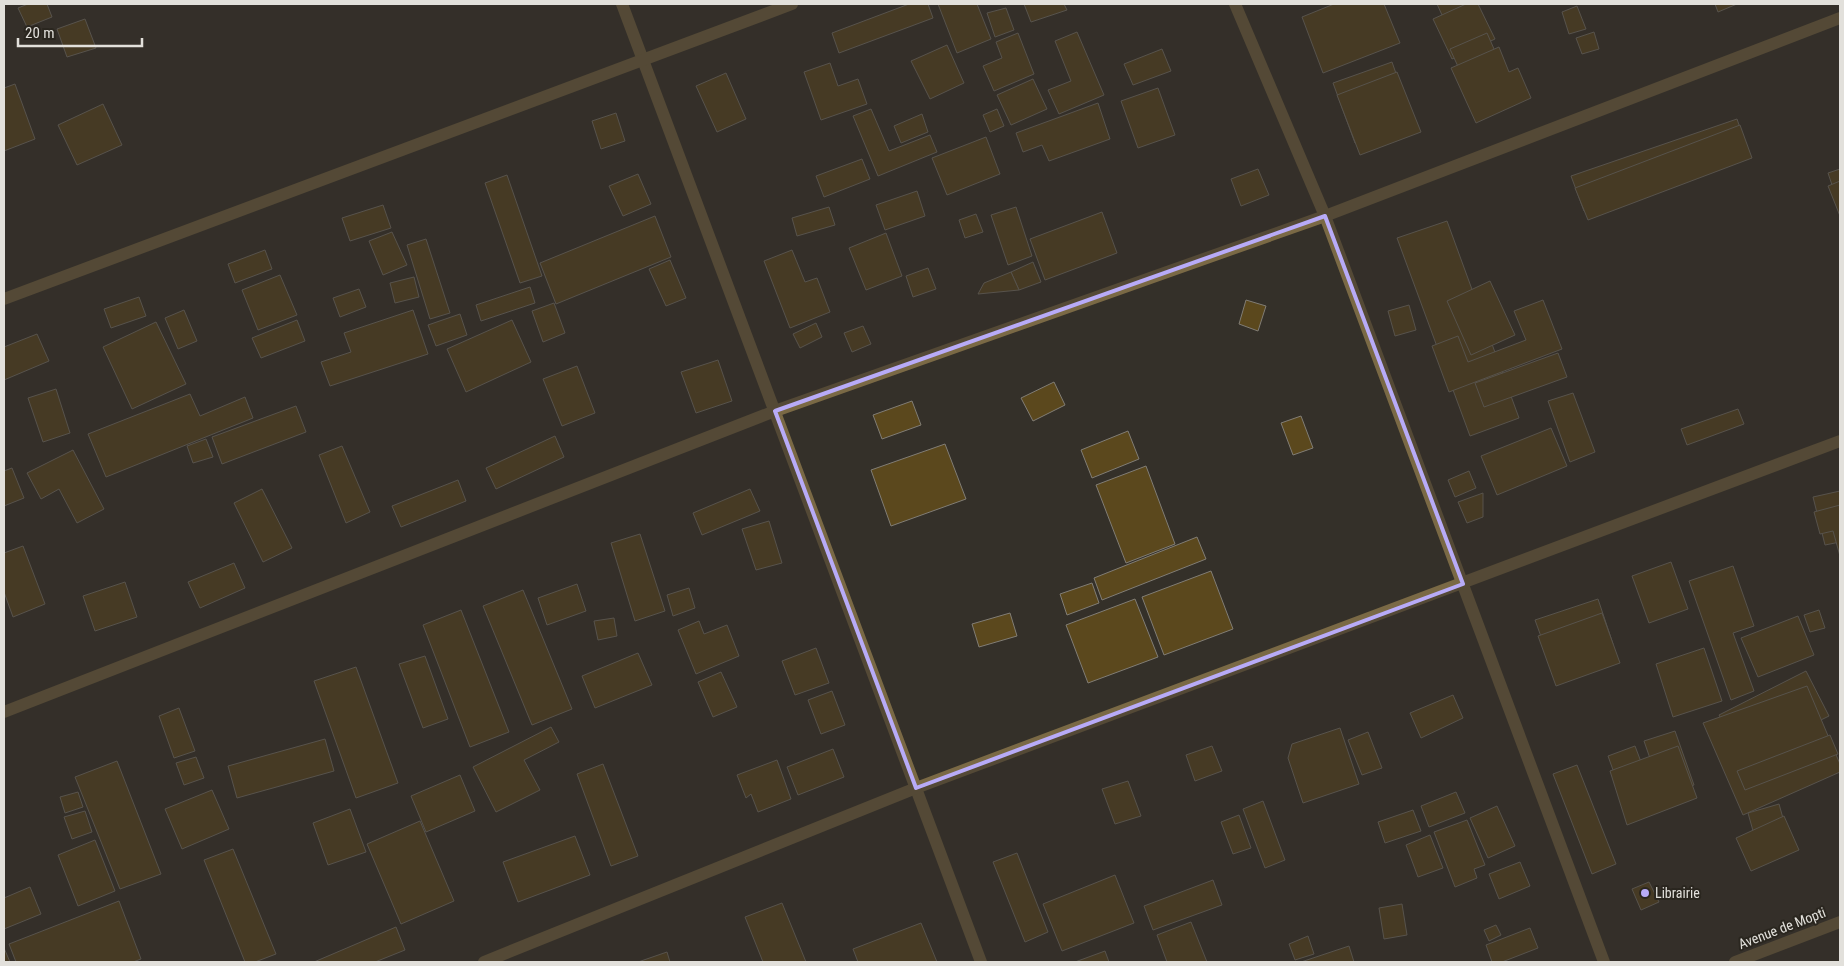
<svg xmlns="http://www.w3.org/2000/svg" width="1844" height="966" font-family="'Roboto Condensed',sans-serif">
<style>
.building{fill:#5b481d;stroke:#817d75}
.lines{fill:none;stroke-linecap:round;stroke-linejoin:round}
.minor{stroke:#7a6945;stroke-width:12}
.tertiary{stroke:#7a6945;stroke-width:12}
.marked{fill:none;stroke:#b8abf7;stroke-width:4;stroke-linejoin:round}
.poi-dot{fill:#b8abf7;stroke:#2a261f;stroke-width:2}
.labels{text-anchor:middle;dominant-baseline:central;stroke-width:4;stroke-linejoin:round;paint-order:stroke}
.poi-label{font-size:14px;fill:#e2e0db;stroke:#2a261f;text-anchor:start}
.street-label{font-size:14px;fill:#e2e0db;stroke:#2a261f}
</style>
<rect width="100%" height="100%" fill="#343029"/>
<g class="building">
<path d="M 28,4 L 47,4 L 52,17 L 27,27 L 18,8 Z"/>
<path d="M 909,4 L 928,4 L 933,18 L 839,53 L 832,33 Z"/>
<path d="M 938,4 L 977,4 L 991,39 L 957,53 Z"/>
<path d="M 1024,4 L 1064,4 L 1067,10 L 1031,22 Z"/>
<path d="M 1334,4 L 1384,4 L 1400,43 L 1323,73 L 1302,17 Z"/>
<path d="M 1437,4 L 1474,4 L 1484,23 L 1452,37 Z"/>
<path d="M 1466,4 L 1478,4 L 1495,39 L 1452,59 L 1433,19 Z"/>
<path d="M 1715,4 L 1737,4 L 1718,12 Z"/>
<path d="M 1577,6 L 1586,29 L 1569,34 L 1562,12 Z"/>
<path d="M 1006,8 L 1014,30 L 995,37 L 987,13 Z"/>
<path d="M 85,19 L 96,48 L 67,57 L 57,29 Z"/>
<path d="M 1077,32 L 1104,95 L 1059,114 L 1048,90 L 1071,81 L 1055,41 Z"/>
<path d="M 1594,32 L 1599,49 L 1582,54 L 1576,38 Z"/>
<path d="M 1018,33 L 1034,74 L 994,91 L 983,66 L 1002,58 L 996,42 Z"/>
<path d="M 1487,33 L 1512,90 L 1476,106 L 1450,49 Z"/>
<path d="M 947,45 L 964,83 L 930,99 L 911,61 Z"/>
<path d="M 1499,47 L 1509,72 L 1518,68 L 1531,98 L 1476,123 L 1451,68 Z"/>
<path d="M 1162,49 L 1171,71 L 1133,85 L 1124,64 Z"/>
<path d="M 1392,62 L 1413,122 L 1355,143 L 1333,83 Z"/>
<path d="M 830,63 L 838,86 L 858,79 L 867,104 L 821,120 L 804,72 Z"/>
<path d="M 1397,72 L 1421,132 L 1360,155 L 1337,95 Z"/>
<path d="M 726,73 L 746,119 L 717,132 L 696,86 Z"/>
<path d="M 1033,79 L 1047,109 L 1011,125 L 997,95 Z"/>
<path d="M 15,84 L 35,139 L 4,151 L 4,88 Z"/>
<path d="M 1158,88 L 1175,135 L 1138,148 L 1121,101 Z"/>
<path d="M 1098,103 L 1110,139 L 1049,161 L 1042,145 L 1023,152 L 1016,133 Z"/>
<path d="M 103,104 L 122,145 L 77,165 L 58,125 Z"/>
<path d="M 871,109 L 889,151 L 930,135 L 937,152 L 878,176 L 853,116 Z"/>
<path d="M 997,109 L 1004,126 L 990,132 L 983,115 Z"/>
<path d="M 616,113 L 625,141 L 601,149 L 592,121 Z"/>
<path d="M 922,114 L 928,132 L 901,143 L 894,126 Z"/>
<path d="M 1737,119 L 1749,154 L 1584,211 L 1571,176 Z"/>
<path d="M 1740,125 L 1752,158 L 1588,220 L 1575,188 Z"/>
<path d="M 986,137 L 1000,174 L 947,195 L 932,158 Z"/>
<path d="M 862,159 L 870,179 L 824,197 L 816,176 Z"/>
<path d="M 1258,169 L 1269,195 L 1241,206 L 1231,179 Z"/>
<path d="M 1840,169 L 1840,209 L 1828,173 Z"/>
<path d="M 638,174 L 651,204 L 623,216 L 609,186 Z"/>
<path d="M 507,175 L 542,276 L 520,283 L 485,183 Z"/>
<path d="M 1840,181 L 1840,216 L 1828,186 Z"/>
<path d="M 917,191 L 925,216 L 885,230 L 876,205 Z"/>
<path d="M 383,205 L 391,228 L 350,241 L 342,218 Z"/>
<path d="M 829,207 L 835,225 L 797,236 L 792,218 Z"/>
<path d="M 1016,207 L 1032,256 L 1008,265 L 991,215 Z"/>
<path d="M 1102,212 L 1117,253 L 1045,280 L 1030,239 Z"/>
<path d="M 976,214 L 983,232 L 965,238 L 959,220 Z"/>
<path d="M 655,216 L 671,257 L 556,304 L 540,263 Z"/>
<path d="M 1447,221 L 1519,418 L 1470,436 L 1397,238 Z"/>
<path d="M 392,232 L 407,265 L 383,275 L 369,241 Z"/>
<path d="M 886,233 L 902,276 L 866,290 L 849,248 Z"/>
<path d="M 426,239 L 450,313 L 430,319 L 407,245 Z"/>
<path d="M 265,250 L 272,269 L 235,283 L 228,264 Z"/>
<path d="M 792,250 L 805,282 L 817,278 L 830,312 L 790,328 L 764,261 Z"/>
<path d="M 670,260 L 686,298 L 666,306 L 649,269 Z"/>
<path d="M 1033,262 L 1041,282 L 1019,290 L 1011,272 Z"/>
<path d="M 928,268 L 936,289 L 913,297 L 906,276 Z"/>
<path d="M 1011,272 L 1019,290 L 978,294 L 984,283 Z"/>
<path d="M 280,275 L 297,315 L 258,330 L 242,290 Z"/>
<path d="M 414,277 L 419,297 L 395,303 L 390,283 Z"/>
<path d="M 1490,281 L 1515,335 L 1471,355 L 1447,301 Z"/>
<path d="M 530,287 L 535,303 L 481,321 L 476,305 Z"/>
<path d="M 359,289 L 366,307 L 340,317 L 333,298 Z"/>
<path d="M 139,297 L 146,316 L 111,328 L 104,309 Z"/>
<path d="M 1246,300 L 1266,306 L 1258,331 L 1239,324 Z"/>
<path d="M 1543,300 L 1562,349 L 1449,392 L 1432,346 L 1458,336 L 1468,362 L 1526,340 L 1514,311 Z"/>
<path d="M 554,303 L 565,333 L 543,342 L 532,311 Z"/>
<path d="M 1409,305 L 1416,330 L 1395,336 L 1388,311 Z"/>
<path d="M 184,310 L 197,341 L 178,349 L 165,318 Z"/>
<path d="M 413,310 L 428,354 L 330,386 L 321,362 L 351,352 L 344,333 Z"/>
<path d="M 460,314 L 467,335 L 436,346 L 428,325 Z"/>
<path d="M 297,320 L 305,341 L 261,358 L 252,338 Z"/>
<path d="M 512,320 L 531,362 L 466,392 L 447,349 Z"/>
<path d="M 156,322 L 186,384 L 132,409 L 103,347 Z"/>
<path d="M 816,323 L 822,337 L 800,348 L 793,334 Z"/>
<path d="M 863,326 L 871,344 L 852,352 L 844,333 Z"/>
<path d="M 37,334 L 49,361 L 4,380 L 4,347 Z"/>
<path d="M 1558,353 L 1567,377 L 1484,407 L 1475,383 Z"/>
<path d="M 718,360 L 732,401 L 696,413 L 681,372 Z"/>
<path d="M 577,366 L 595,413 L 562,426 L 543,379 Z"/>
<path d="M 1054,382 L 1065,405 L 1033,421 L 1021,398 Z"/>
<path d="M 56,389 L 70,433 L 43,442 L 28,398 Z"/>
<path d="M 1573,393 L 1595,452 L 1570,462 L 1548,401 Z"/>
<path d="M 190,394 L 200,416 L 245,397 L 253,418 L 106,477 L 88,434 Z"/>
<path d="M 912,401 L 921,425 L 882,439 L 873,415 Z"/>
<path d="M 296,406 L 306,432 L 222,464 L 212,437 Z"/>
<path d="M 1738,409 L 1744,424 L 1687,445 L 1681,429 Z"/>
<path d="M 1301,416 L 1313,448 L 1293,455 L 1281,423 Z"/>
<path d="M 1551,428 L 1567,466 L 1497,495 L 1481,456 Z"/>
<path d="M 1128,431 L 1139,459 L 1092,478 L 1081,450 Z"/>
<path d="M 555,436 L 564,457 L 496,489 L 486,468 Z"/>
<path d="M 206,439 L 213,457 L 193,463 L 187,446 Z"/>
<path d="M 945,444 L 966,499 L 891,526 L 871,470 Z"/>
<path d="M 342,446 L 370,512 L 346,523 L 319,455 Z"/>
<path d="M 73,450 L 104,509 L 77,523 L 59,489 L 41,499 L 27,473 Z"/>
<path d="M 1146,466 L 1175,544 L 1126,563 L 1096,485 Z"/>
<path d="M 12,468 L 24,498 L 4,506 L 4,471 Z"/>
<path d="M 1469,471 L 1476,488 L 1455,497 L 1448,480 Z"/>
<path d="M 458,480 L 466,501 L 401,527 L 392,506 Z"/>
<path d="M 262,489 L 292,548 L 263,562 L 234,503 Z"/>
<path d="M 750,489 L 760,511 L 702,535 L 693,513 Z"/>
<path d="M 1840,491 L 1840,542 L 1825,545 L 1813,497 Z"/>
<path d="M 1483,493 L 1483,517 L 1467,523 L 1458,502 Z"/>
<path d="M 1840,505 L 1840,556 L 1833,531 L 1820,534 L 1814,512 Z"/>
<path d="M 769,521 L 782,563 L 756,570 L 742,529 Z"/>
<path d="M 640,534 L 665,611 L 635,621 L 611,543 Z"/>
<path d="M 1197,537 L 1206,559 L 1102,600 L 1094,578 Z"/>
<path d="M 23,546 L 45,604 L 13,617 L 4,592 L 4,553 Z"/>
<path d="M 1671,562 L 1688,609 L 1649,623 L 1632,576 Z"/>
<path d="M 234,563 L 245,588 L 200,608 L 188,582 Z"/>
<path d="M 1733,566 L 1754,626 L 1733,633 L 1754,691 L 1731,700 L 1689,581 Z"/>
<path d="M 1211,571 L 1233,629 L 1164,655 L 1142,597 Z"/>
<path d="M 125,582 L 137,617 L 95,631 L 83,596 Z"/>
<path d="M 1092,583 L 1099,603 L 1067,615 L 1060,594 Z"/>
<path d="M 577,584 L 586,611 L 547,625 L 538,598 Z"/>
<path d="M 689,588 L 695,608 L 673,616 L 667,595 Z"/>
<path d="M 523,590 L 572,709 L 532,725 L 483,606 Z"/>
<path d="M 1135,599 L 1158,657 L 1088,683 L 1066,625 Z"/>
<path d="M 1598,599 L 1613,644 L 1551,664 L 1535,620 Z"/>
<path d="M 461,610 L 509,732 L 470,747 L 423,625 Z"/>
<path d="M 1819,610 L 1825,628 L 1810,632 L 1804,615 Z"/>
<path d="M 1010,613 L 1017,636 L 979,647 L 972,624 Z"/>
<path d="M 1602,613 L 1620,663 L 1556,686 L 1538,636 Z"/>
<path d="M 1798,616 L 1814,655 L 1758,677 L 1741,638 Z"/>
<path d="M 614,618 L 617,636 L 598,640 L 594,621 Z"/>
<path d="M 699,621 L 704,634 L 727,625 L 739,656 L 696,674 L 678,630 Z"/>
<path d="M 816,648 L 829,683 L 795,695 L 782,661 Z"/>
<path d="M 1704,648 L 1722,701 L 1673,717 L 1656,664 Z"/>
<path d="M 638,653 L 652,685 L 595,708 L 582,676 Z"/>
<path d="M 425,656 L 448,719 L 423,728 L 399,664 Z"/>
<path d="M 356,667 L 398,783 L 356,798 L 314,681 Z"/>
<path d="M 1806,671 L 1829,716 L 1741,759 L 1719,715 Z"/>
<path d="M 721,672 L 737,707 L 713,717 L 698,682 Z"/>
<path d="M 1807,686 L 1840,764 L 1840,772 L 1743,815 L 1703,723 Z"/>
<path d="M 832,691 L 845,725 L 821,734 L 808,700 Z"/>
<path d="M 1453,695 L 1463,718 L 1421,738 L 1410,713 Z"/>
<path d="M 179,708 L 195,751 L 174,758 L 159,716 Z"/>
<path d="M 551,727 L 559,742 L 524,760 L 540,790 L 496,812 L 473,767 Z"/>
<path d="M 1340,728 L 1359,784 L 1303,803 L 1288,758 L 1292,744 Z"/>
<path d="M 1675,731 L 1694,785 L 1663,796 L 1644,741 Z"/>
<path d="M 1368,732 L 1382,768 L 1362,775 L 1348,740 Z"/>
<path d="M 1830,735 L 1838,754 L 1745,790 L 1737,771 Z"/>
<path d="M 325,739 L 334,771 L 237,798 L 228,766 Z"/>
<path d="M 1212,746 L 1222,771 L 1195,781 L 1186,755 Z"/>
<path d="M 1635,746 L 1655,799 L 1627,809 L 1608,756 Z"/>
<path d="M 1678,746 L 1697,798 L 1627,825 L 1610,771 Z"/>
<path d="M 833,749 L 844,777 L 798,795 L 787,767 Z"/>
<path d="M 196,757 L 204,778 L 184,785 L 176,763 Z"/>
<path d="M 777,760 L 791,799 L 758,812 L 751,794 L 746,798 L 737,775 Z"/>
<path d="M 117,761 L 161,874 L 120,889 L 75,777 Z"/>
<path d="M 603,764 L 638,856 L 611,866 L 577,774 Z"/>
<path d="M 1577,765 L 1616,864 L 1592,874 L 1553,774 Z"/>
<path d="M 460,775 L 475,811 L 426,832 L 411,796 Z"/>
<path d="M 1128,781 L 1141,816 L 1115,824 L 1102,789 Z"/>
<path d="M 212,790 L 229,829 L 182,849 L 165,809 Z"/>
<path d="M 78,792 L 83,807 L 65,813 L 60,797 Z"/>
<path d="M 1456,792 L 1465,813 L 1429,827 L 1421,806 Z"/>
<path d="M 1263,801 L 1285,860 L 1265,868 L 1243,809 Z"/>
<path d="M 1779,804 L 1788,836 L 1757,845 L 1748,813 Z"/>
<path d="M 1497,806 L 1515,846 L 1488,858 L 1470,818 Z"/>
<path d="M 350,809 L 366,852 L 328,865 L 313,823 Z"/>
<path d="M 1413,810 L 1421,831 L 1385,843 L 1378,822 Z"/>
<path d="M 85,811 L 92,832 L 72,839 L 64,817 Z"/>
<path d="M 1239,815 L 1251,848 L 1233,854 L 1221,822 Z"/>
<path d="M 1784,816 L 1799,850 L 1751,871 L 1736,838 Z"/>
<path d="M 1467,820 L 1485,865 L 1474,869 L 1477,878 L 1455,887 L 1434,832 Z"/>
<path d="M 420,821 L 454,901 L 401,924 L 367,844 Z"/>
<path d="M 1430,835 L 1443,868 L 1418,877 L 1406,845 Z"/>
<path d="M 575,836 L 590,875 L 518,902 L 503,862 Z"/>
<path d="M 95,840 L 115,891 L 78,906 L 58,855 Z"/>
<path d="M 233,849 L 276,954 L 255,962 L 245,962 L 204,860 Z"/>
<path d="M 1017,853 L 1048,932 L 1025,942 L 993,862 Z"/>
<path d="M 1520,862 L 1530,886 L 1499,899 L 1489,874 Z"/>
<path d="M 1115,875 L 1134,923 L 1062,951 L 1043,904 Z"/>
<path d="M 1213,880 L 1222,905 L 1153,930 L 1144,906 Z"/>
<path d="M 1649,882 L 1659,902 L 1641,910 L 1632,889 Z"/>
<path d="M 30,887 L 41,914 L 4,929 L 4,898 Z"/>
<path d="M 119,901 L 141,959 L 133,962 L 16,962 L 9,944 Z"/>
<path d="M 782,903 L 806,962 L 763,962 L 745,917 Z"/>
<path d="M 1402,904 L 1407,935 L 1384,939 L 1379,908 Z"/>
<path d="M 1191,922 L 1207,962 L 1167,962 L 1157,935 Z"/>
<path d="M 921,923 L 937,962 L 858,962 L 853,949 Z"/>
<path d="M 1496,925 L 1501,935 L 1489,941 L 1484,930 Z"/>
<path d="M 396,927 L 405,950 L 375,962 L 314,962 Z"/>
<path d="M 1530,928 L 1538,948 L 1502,962 L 1492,962 L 1486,945 Z"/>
<path d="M 1308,936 L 1314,954 L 1295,960 L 1289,944 Z"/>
<path d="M 1349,946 L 1354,962 L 1301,962 Z"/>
<path d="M 4,948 L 10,962 L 4,962 Z"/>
<path d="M 1105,951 L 1109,962 L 1075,962 Z"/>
<path d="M 667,952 L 670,962 L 638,962 Z"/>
</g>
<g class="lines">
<g class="minor">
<path d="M 622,4 L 981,962"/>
<path d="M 1235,4 L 1325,216 L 1604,962"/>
<path d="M 4,299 L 792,4"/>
<path d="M 4,712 L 775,411 L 1325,216 L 1840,18"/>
<path d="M 484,962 L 916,788 L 1840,441"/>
</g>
<path class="tertiary" d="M 1735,962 L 1840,922"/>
</g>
<path d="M0 0H1844V966H0ZM 1325,216 L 1463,584 L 916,788 L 775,411 Z" fill="#343029" fill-opacity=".55" fill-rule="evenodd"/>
<path class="marked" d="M 1325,216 L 1463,584 L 916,788 L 775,411 Z"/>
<circle class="poi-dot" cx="1645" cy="893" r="5"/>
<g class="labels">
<g class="poi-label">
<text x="1655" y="893">Librairie</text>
</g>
<g class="street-label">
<text transform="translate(1782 928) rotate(-21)">Avenue de Mopti</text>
</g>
</g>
<rect width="1844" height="966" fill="none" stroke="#e2e0db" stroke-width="10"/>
<path d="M18 38v8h124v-8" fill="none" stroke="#e2e0db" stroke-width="2.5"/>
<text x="25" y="38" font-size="15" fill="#e2e0db" stroke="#2a261f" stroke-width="4" paint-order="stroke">20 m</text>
</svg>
